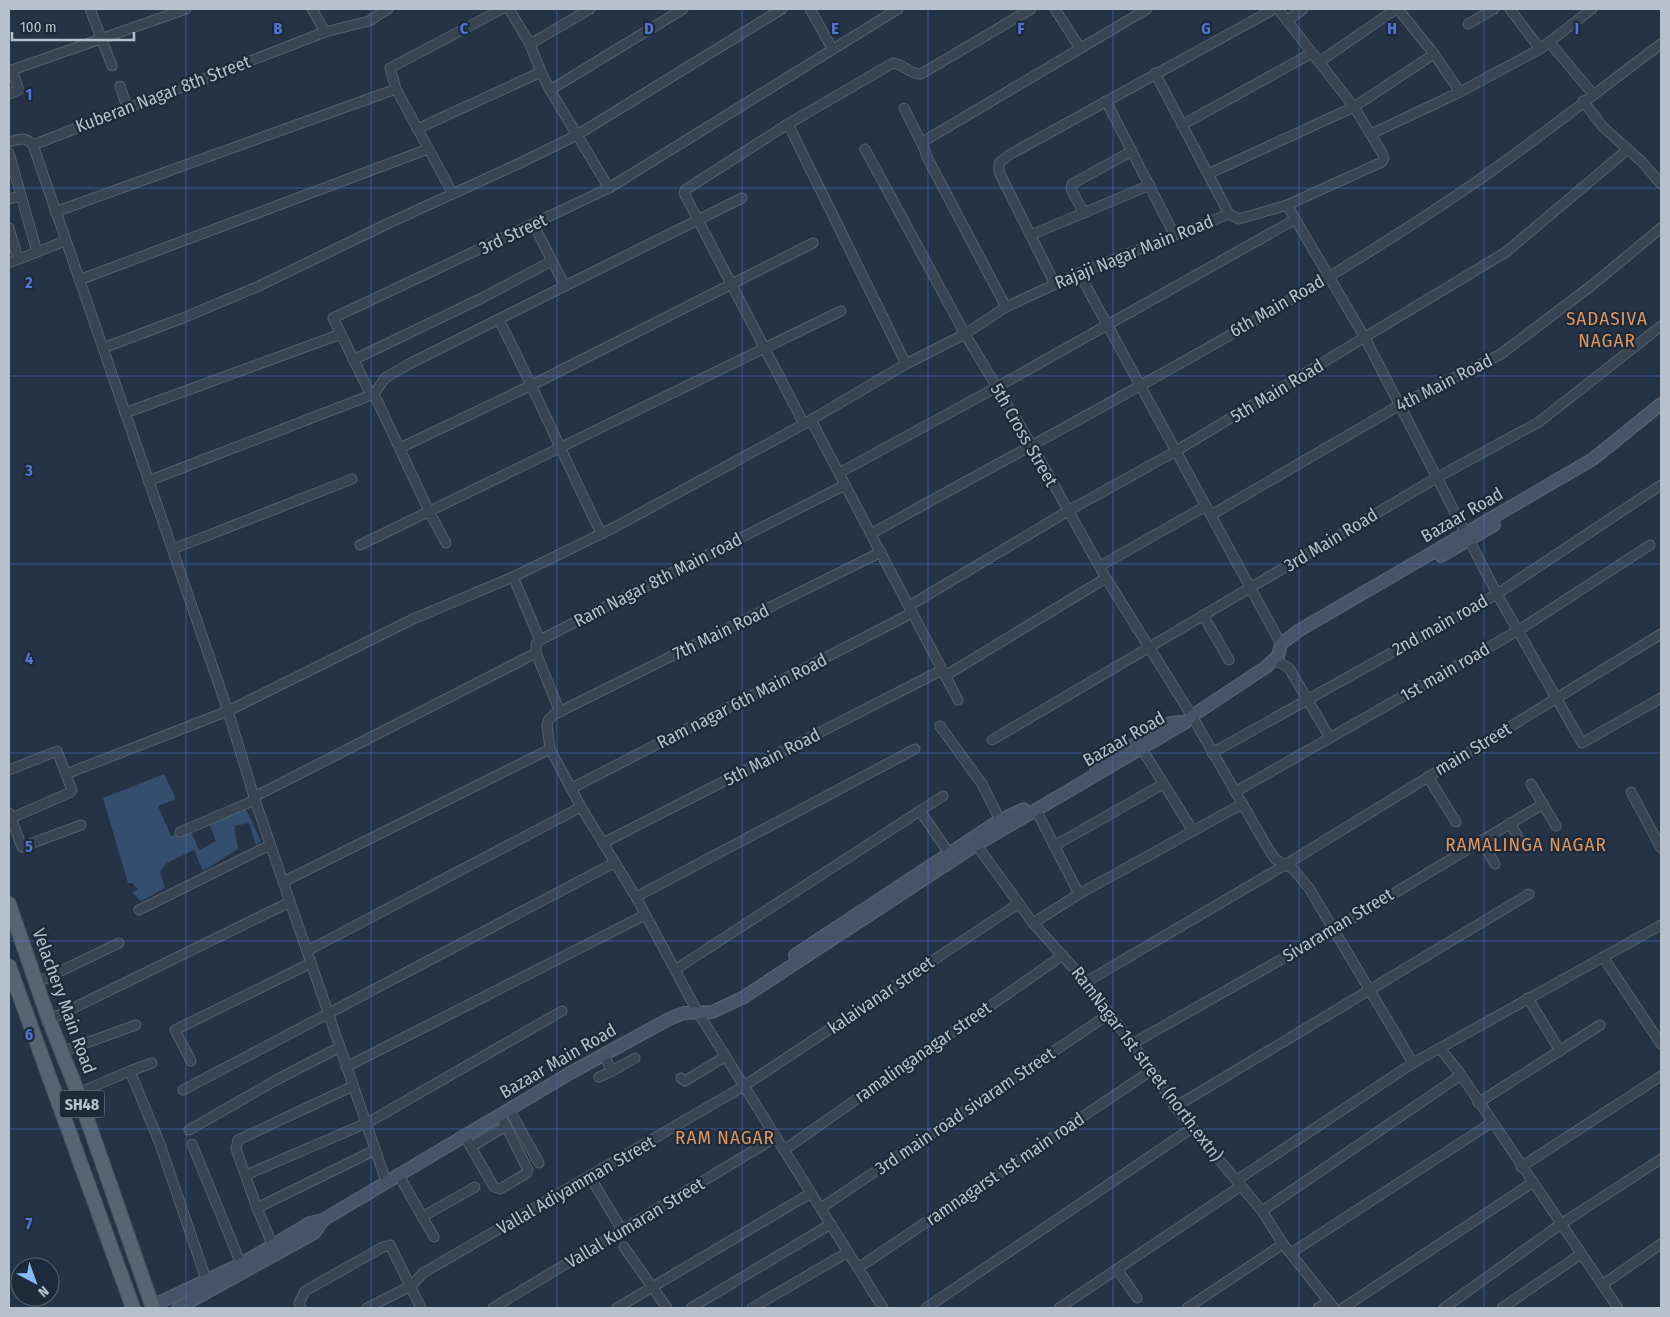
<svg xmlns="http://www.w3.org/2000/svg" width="1670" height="1317" font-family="'Fira Sans Condensed',sans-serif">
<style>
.water{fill:#364e6e}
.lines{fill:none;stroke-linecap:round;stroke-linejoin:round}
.minor-casing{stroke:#54606f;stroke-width:11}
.secondary-casing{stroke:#54606f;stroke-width:14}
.primary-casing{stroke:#434e5e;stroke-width:16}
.minor{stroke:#394554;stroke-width:9}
.secondary{stroke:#475368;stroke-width:11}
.primary{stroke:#576474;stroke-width:14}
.grid{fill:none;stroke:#5376d4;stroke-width:1;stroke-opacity:0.55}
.labels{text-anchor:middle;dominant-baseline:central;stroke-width:4.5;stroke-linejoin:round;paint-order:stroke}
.shield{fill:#1d2a3a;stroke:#8893a2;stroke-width:1}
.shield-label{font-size:16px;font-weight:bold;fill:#b6c0ce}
.street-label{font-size:18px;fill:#b6c0ce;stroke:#1d2a3a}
.neighbourhood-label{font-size:19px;letter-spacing:1px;fill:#e0965f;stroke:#1d2a3a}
.grid-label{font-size:16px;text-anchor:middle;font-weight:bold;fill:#5376d4;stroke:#1d2a3a;stroke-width:4.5;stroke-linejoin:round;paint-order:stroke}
</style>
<rect width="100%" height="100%" fill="#243345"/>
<path class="water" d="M 164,774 L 176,799 L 158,806 L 171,836 L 190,829 L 199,850 L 216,841 L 208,822 L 246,809 L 261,841 L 256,845 L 249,823 L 234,826 L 238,849 L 203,871 L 194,850 L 167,863 L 160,872 L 165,888 L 141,901 L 132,893 L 138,889 L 132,883 L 128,883 L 103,798 Z"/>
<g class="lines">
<defs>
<g id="minor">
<path d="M 90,9 L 112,66"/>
<path d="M 312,9 L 325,32"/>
<path d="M 509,9 L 530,44"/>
<path d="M 810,9 L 832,48"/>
<path d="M 1031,9 L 921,74 C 911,75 904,64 893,63 L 788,124 L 685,190 L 684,193 L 804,424 L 906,364 L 965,334 L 1006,307 L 1079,273 L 1229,214 L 1239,219 L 1287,205 L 1382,162 L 1384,158 L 1382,153 L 1354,107 L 1278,9"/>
<path d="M 1055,9 L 1080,48"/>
<path d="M 1398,9 L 1434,54 L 1460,92"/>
<path d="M 1510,9 L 1540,49"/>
<path d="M 1287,21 L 1303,9"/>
<path d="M 1468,24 L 1494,9"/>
<path d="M 1550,43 L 1593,94"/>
<path d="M 1319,62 L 1396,9"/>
<path d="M 541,72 L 550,90 L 683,9"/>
<path d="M 1155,73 L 1229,214"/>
<path d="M 120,86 L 127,107"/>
<path d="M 550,90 L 609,188"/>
<path d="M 9,94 L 19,90 L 12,70 L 186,9"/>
<path d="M 1106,101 L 1174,234"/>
<path d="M 1583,101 L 1603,127 L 1642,162 L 1661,184"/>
<path d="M 904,108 L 923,146"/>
<path d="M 788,124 L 906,364"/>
<path d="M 1182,125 L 1312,53"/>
<path d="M 417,129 L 541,72 L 530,44 L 590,9"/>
<path d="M 1371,134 L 1460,92 L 1540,49 L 1592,9"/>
<path d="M 9,142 C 19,139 25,136 33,145 L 103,348"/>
<path d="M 33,145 L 325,32 L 369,21 L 388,9"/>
<path d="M 865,149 L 965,334 L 1031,444 L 1106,578 L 1192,716 L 1266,845 L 1275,859 L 1293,869 L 1309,888 L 1413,1063"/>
<path d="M 9,153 L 37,252"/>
<path d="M 1208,174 L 1354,107 L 1434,54"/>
<path d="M 453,194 L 396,89 L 390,68 L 502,9"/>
<path d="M 9,199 L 21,196"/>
<path d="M 1287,205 L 1365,338 L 1497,594 L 1582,743 L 1661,698"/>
<path d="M 55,212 L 396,89"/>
<path d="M 1084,213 L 1071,189 L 1072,184 L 1132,151"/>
<path d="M 533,224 L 565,286 L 742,198"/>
<path d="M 9,228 L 18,259"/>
<path d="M 1031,235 L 1150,185"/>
<path d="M 9,263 L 65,241"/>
<path d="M 1079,273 L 1281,644"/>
<path d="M 79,280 L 428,149"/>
<path d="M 1055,284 L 999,172 L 999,163 L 1009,155 L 1274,9"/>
<path d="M 1006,307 L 928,159 L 923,146 L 924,141 L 1147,9"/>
<path d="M 499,320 C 535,390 566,462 601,533"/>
<path d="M 341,334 L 371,395"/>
<path d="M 353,360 L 484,297 L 552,261"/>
<path d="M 374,394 L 429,511 L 446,543"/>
<path d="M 125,413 L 341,334 L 333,318 L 609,188 L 898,9"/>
<path d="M 811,420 L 958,700"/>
<path d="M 400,448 L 532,385 L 813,243"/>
<path d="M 839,473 L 997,387 L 1294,220"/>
<path d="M 148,481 L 374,394 L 385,378 L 409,364 L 565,286"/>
<path d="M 1211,515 L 1400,405 L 1501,354 L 1591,286 L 1661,228"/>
<path d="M 871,534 C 1073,421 1282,315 1473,184 C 1538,139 1599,90 1661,44"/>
<path d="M 360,545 L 841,311"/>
<path d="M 173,549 L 352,479"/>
<path d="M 881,552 L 555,714 L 549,719 L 547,725 L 550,749 L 581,807 L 636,897 L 697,1011 L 883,1308"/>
<path d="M 1100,566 L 1206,506"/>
<path d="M 513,577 L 615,527 L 804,424"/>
<path d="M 909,606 L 1068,511 L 1176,451 L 1506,252 L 1627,150"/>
<path d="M 1203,615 L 1229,660"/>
<path d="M 1275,660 L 1289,668 L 1330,738"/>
<path d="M 945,676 L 1106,578"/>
<path d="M 560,712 L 536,653 L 536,644 L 540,640 L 845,485"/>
<path d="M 940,726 L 982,784 L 1000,820"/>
<path d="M 992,740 L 1438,477 L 1539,422 L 1661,326"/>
<path d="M 1142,749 L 1193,831"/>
<path d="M 1212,753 L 1497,594 L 1661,485"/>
<path d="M 9,770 L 57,751 L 72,790 L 69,793 L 9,819"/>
<path d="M 66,774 L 228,711 L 413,619 L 513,577 L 540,640"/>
<path d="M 1428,777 L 1456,822"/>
<path d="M 1531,784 L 1556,826"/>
<path d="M 572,788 L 912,613"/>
<path d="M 1235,792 L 1519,630 L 1650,545"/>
<path d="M 1631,792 L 1661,848"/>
<path d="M 254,797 L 536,653"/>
<path d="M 1036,810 L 1079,894"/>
<path d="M 920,811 L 949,853"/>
<path d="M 9,813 L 22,847 L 81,825"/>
<path d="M 1510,823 L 1521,842"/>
<path d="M 180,832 L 255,800"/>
<path d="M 973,840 L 1033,923 L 1086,982 L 1152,1070 L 1175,1107 L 1262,1211 L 1283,1244 L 1334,1308"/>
<path d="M 1481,840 L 1495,864"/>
<path d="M 603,843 L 942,670"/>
<path d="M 1054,846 L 1163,784"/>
<path d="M 283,882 L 550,749"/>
<path d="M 636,897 L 915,749"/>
<path d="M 139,910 L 270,845"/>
<path d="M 1033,923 L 1079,894 L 1242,804"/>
<path d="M 307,951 L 581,807"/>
<path d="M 1603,957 L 1661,1044"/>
<path d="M 676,969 L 943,796"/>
<path d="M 1086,982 L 1285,865 L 1661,634"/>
<path d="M 36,983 L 119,943"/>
<path d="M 1528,998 L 1560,1051"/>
<path d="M 49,1020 L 290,902"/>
<path d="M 1132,1044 L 1333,930 L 1543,804"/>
<path d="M 1440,1048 L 1461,1075 L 1618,1308"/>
<path d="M 61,1052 L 136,1025"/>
<path d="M 191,1061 L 175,1030 L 311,963"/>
<path d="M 346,1067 L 645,915"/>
<path d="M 130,1071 L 152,1063"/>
<path d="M 612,1071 L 635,1058"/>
<path d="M 599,1077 L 612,1071 L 603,1054"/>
<path d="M 681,1078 L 685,1081 L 726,1056"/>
<path d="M 353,1086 L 238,1140 L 236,1149 L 257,1208 L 375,1150"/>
<path d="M 183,1090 L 614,863"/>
<path d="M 78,1093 L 130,1071 L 160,1144 L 207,1282"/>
<path d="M 1478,1103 L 1600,1025"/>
<path d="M 1175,1107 L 1529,894"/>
<path d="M 509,1109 L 539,1163"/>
<path d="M 189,1130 L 278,1079 L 340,1047"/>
<path d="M 464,1135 L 494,1187 L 500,1189 L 527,1173 L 528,1170 L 500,1114"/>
<path d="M 192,1144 L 241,1264"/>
<path d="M 471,1147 L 506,1126"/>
<path d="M 784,1150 L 1063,955"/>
<path d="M 1521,1167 L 1661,1076"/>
<path d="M 398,1174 L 434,1237"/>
<path d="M 246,1175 L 369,1122 L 562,1011"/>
<path d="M 590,1177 L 622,1230"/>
<path d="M 1237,1180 L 1413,1063 L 1661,925"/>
<path d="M 386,1181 L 255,800 L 228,711 L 103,348 L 183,318 L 259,286 L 389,223 L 520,163 L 577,135 L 782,9"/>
<path d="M 257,1208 L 273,1246"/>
<path d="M 821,1208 L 1109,1014"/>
<path d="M 1262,1211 L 1461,1075"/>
<path d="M 422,1217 L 475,1187"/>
<path d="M 624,1247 L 667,1308"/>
<path d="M 1291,1253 L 1491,1123"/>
<path d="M 858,1268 L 1152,1070"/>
<path d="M 1117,1269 L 1137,1298"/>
<path d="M 1602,1285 L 1661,1244"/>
<path d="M 301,1308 L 299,1303 L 305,1291 L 383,1247 L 390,1245 L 421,1308"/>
<path d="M 367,1308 L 411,1286 L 423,1273 L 744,1086 L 1018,904"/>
<path d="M 493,1308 L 776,1137"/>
<path d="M 617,1308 L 811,1193"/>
<path d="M 691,1308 L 831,1224"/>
<path d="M 752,1308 L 848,1252"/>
<path d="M 926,1308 L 1192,1128"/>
<path d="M 1059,1308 L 1241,1186"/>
<path d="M 1187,1308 L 1283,1244"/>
<path d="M 1318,1308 L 1329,1301"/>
<path d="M 1343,1308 L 1532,1183"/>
<path d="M 1444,1308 L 1561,1224 L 1661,1159"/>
<path d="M 1502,1308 L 1581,1254"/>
</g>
<g id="secondary">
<path d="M 1441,556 L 1494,525"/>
<path d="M 1096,767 L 1170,723 L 1183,722"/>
<path d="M 795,955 L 1000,820 L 1024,809"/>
<path d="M 152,1306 L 241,1264 L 310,1223 L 323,1220 L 572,1072 L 669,1019 L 684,1013 L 712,1012 L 744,997 L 976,845 L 1186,722 L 1192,716 L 1266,667 L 1278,656 L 1281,644 L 1298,631 L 1593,459 L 1661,404"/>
<path d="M 178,1308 L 314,1233 L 323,1220"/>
</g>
<g id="primary">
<path d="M 9,904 L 49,1020 L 78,1093 L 153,1308"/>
<path d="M 9,966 L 133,1308"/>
</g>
</defs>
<use href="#minor" class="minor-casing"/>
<use href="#secondary" class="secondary-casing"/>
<use href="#primary" class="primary-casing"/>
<use href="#minor" class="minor"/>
<use href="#secondary" class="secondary"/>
<use href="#primary" class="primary"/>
</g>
<path class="grid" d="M 186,9 L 186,1308M 371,9 L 371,1308M 557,9 L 557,1308M 742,9 L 742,1308M 928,9 L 928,1308M 1113,9 L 1113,1308M 1299,9 L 1299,1308M 1484,9 L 1484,1308M 9,188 L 1661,188M 9,376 L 1661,376M 9,564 L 1661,564M 9,753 L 1661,753M 9,941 L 1661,941M 9,1129 L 1661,1129"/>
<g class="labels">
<rect class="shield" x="59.5" y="1090.5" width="45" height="27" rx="4"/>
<g class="shield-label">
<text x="82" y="1104">SH48</text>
</g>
<g class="street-label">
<text transform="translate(163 94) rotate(-21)">Kuberan Nagar 8th Street</text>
<text transform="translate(513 234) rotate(-25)">3rd Street</text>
<text transform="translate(1134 252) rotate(-22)">Rajaji Nagar Main Road</text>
<text transform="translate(1277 306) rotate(-30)">6th Main Road</text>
<text transform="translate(1444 383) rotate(-27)">4th Main Road</text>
<text transform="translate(1277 391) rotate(-31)">5th Main Road</text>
<text transform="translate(1024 435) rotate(60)">5th Cross Street</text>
<text transform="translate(1462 515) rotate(-30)">Bazaar Road</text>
<text transform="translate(1331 540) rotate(-31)">3rd Main Road</text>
<text transform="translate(658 580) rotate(-27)">Ram Nagar 8th Main road</text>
<text transform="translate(1440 625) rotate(-29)">2nd main road</text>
<text transform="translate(721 632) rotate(-26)">7th Main Road</text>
<text transform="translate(1445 672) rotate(-30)">1st main road</text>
<text transform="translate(742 701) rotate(-27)">Ram nagar 6th Main Road</text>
<text transform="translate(1124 739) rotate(-30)">Bazaar Road</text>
<text transform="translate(1473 749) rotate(-31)">main Street</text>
<text transform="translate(772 757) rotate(-27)">5th Main Road</text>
<text transform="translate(1338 925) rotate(-31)">Sivaraman Street</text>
<text transform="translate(881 995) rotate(-34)">kalaivanar street</text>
<text transform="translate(64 1001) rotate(70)">Velachery Main Road</text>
<text transform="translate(923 1052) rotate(-35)">ramalinganagar street</text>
<text transform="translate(558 1061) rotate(-30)">Bazaar Main Road</text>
<text transform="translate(1147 1064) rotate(53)">RamNagar 1st street (north.extn)</text>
<text transform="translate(965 1111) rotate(-34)">3rd main road sivaram Street</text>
<text transform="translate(1005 1169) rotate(-34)">ramnagarst 1st main road</text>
<text transform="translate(576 1185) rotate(-30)">Vallal Adiyamman Street</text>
<text transform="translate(635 1223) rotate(-31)">Vallal Kumaran Street</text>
</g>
<g class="neighbourhood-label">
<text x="1607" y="318">SADASIVA<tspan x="1607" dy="22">NAGAR</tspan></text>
<text x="1526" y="844">RAMALINGA NAGAR</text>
<text x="725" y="1137">RAM NAGAR</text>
</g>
</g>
<g class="grid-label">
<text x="278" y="34">B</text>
<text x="464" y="34">C</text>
<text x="649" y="34">D</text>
<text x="835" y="34">E</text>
<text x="1021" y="34">F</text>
<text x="1206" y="34">G</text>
<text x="1392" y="34">H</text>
<text x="1577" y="34">I</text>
<text x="29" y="100">1</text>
<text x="29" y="288">2</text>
<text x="29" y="476">3</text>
<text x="29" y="664">4</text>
<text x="29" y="852">5</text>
<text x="29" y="1040">6</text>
<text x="29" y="1229">7</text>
</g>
<rect width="1670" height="1317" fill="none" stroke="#b6c0ce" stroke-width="20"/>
<g transform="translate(35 1282) rotate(139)"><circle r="24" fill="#1d2a3a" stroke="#5a6675"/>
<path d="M0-4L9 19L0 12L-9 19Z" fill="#8ab9ff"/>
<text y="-8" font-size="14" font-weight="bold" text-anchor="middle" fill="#b6c0ce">N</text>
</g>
<path d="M12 32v8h122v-8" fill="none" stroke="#b6c0ce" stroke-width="2.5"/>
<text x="20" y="32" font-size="15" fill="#b6c0ce" stroke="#1d2a3a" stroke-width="4" paint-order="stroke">100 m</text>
</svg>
